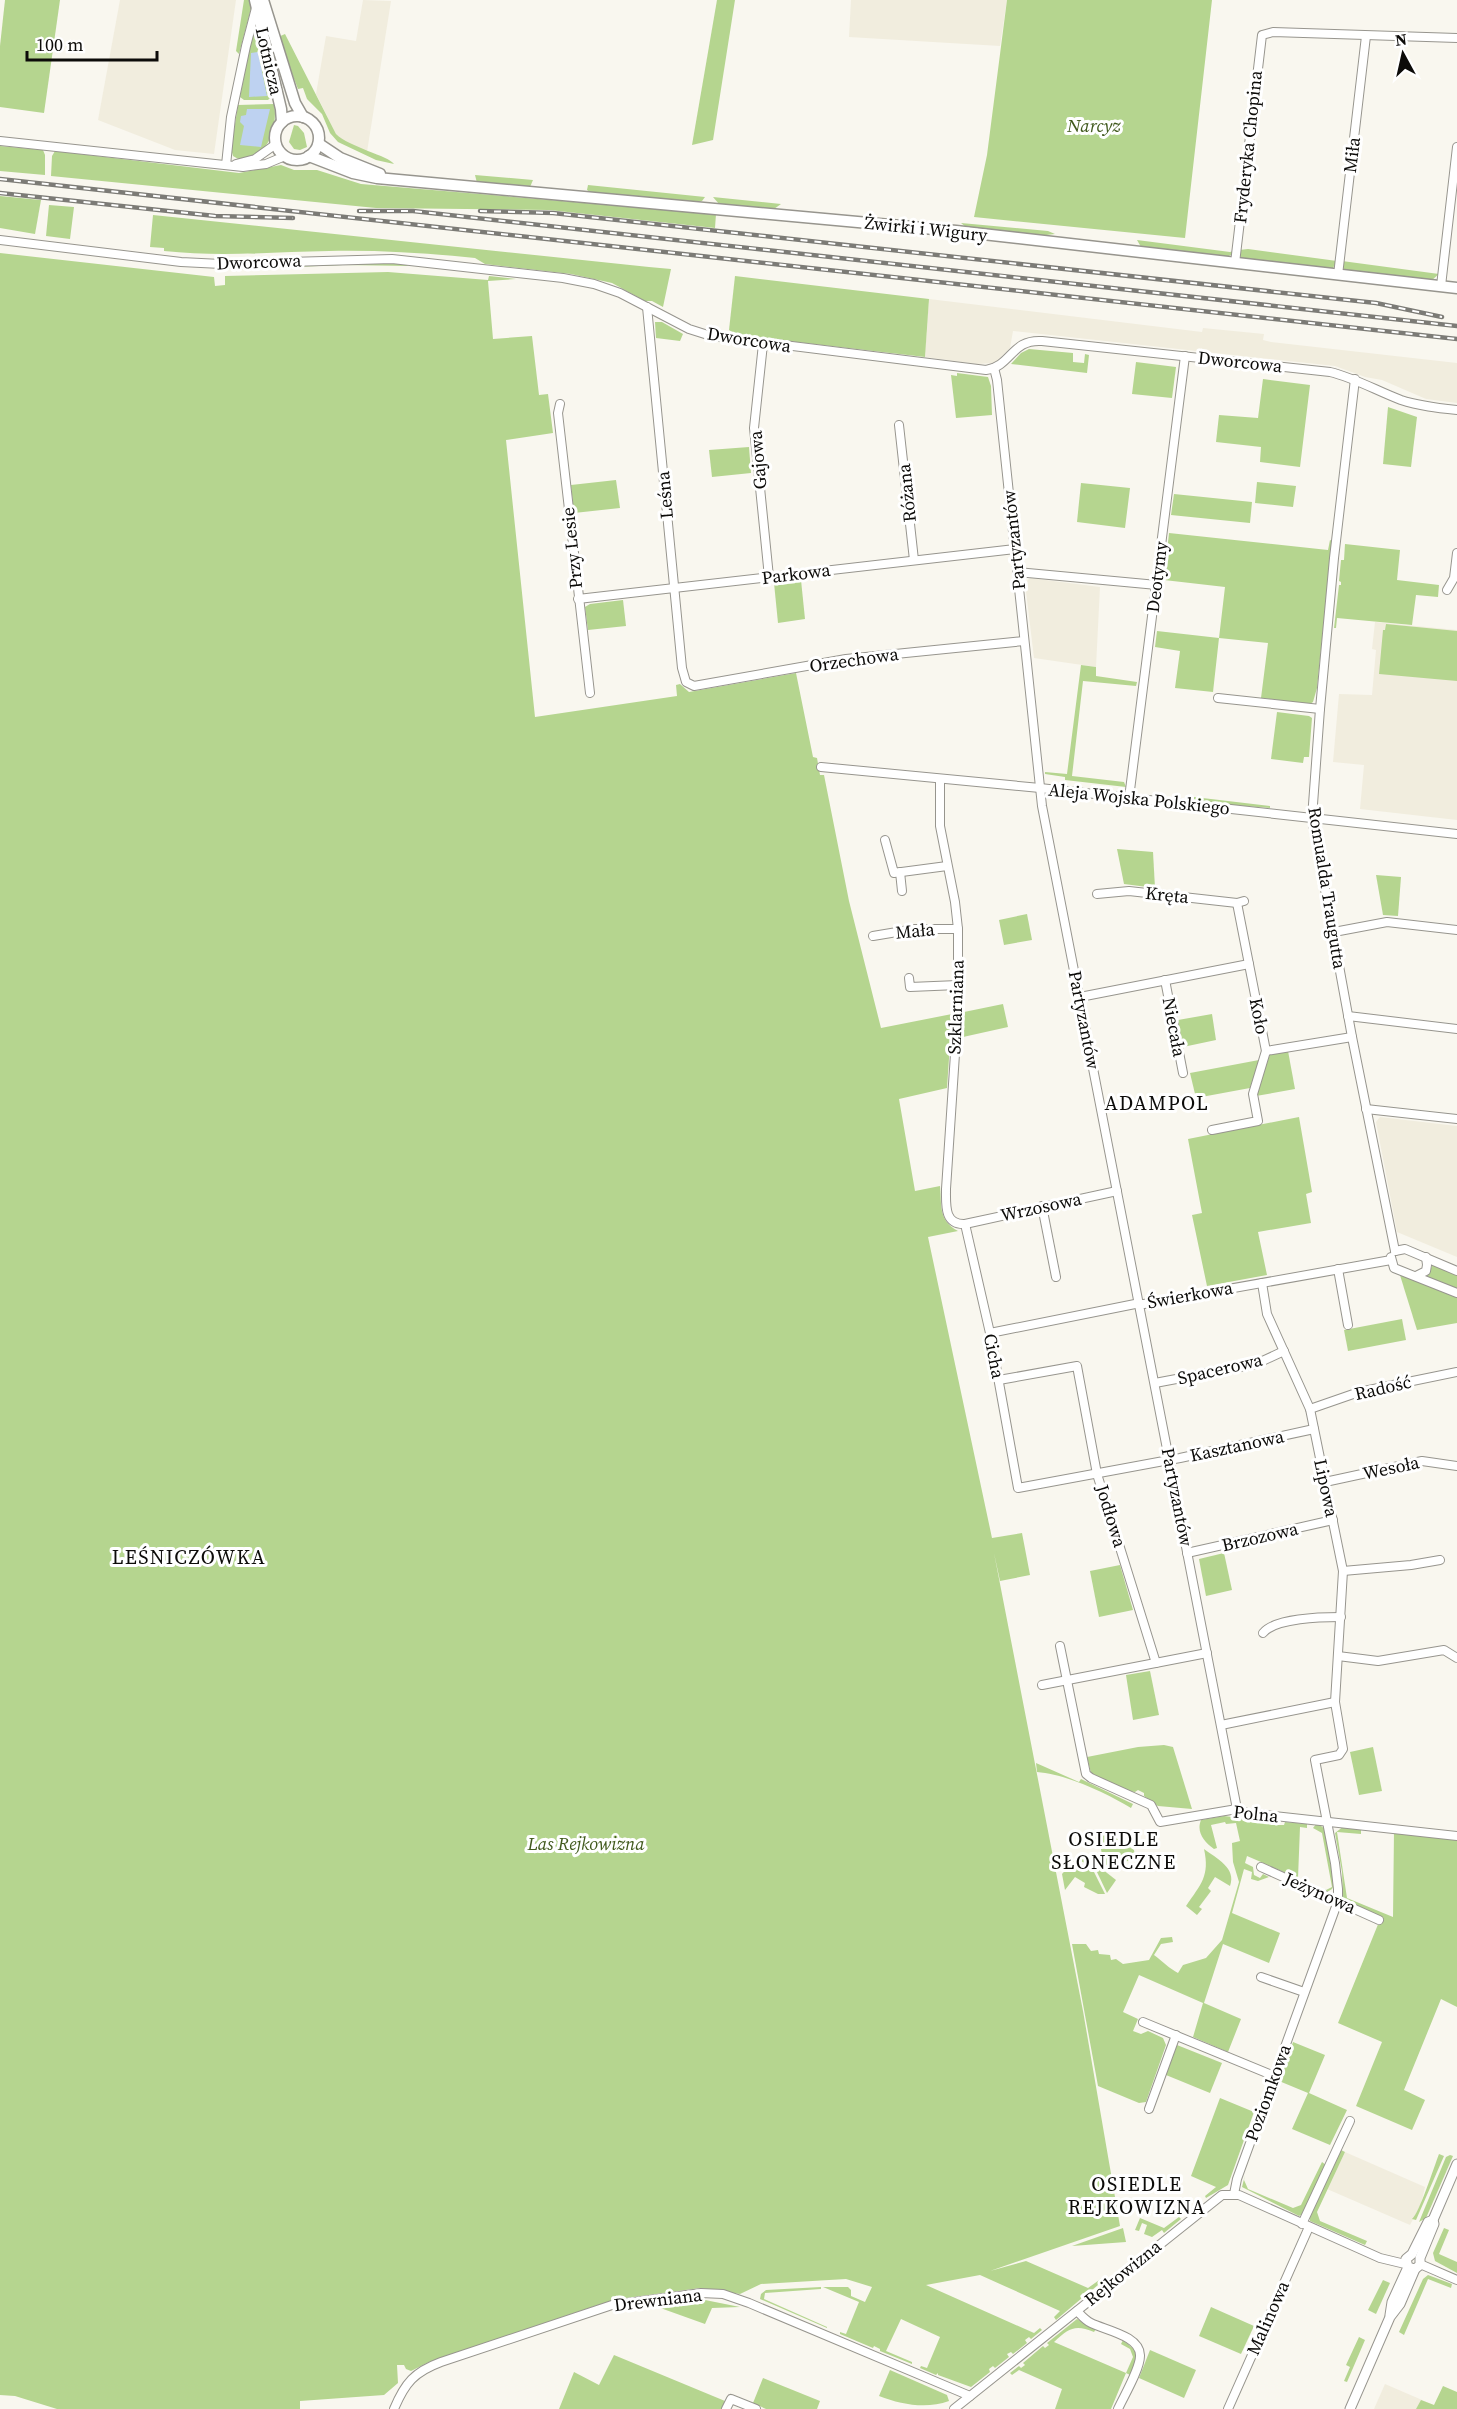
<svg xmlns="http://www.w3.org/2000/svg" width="1457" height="2409" viewBox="0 0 1457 2409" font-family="'Source Serif 4',serif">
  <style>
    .built { fill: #f1edde }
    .green { fill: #b5d58f }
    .water { fill: #bed2f1 }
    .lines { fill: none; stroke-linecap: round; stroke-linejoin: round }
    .minor-casing { stroke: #97958e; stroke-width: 10 }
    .tertiary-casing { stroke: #97958e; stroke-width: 11 }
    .secondary-casing { stroke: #97958e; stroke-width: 13 }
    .minor { stroke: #fff; stroke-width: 8 }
    .tertiary { stroke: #fff; stroke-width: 9 }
    .secondary { stroke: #fff; stroke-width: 10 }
    .rail-casing { stroke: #7c7b76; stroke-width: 4.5 }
    .rail { stroke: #fff; stroke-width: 2; stroke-dasharray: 7; stroke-linecap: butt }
    .labels { text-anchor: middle; stroke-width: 6; stroke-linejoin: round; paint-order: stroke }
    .street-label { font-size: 18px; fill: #0c0b09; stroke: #fff }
    .park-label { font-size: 18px; font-style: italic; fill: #40591c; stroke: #fff }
    .neighbourhood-label { font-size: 20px; letter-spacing: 1.5px; fill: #0c0b09; stroke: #fff }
  </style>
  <rect width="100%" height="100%" fill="#f9f7ef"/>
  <g class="built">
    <path d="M120 0H236L214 154 175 150 98 120Z"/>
    <path d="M363 0 391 1 367 152 340 139 336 134 316 94 326 36 356 41Z"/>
    <path d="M851 0H1007L1000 46 849 37Z"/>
    <path d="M929 299 1202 332 1203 328 1264 334 1263 340 1271 342 1457 363V403L1426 399 1382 380 1365 377 1335 366 1013 331 1010 348 995 363 976 364 925 357Z"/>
    <path d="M1030 578 1100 587 1096 667 1034 658 1025 583Z"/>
    <path d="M1375 622 1457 630V820L1360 809 1364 765 1333 762 1339 694 1372 695 1376 650 1372 649Z"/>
    <path d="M1380 1117 1457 1126V1257L1397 1232 1376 1122Z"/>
    <path d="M1345 2152 1425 2187 1421 2204 1410 2225 1327 2189Z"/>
    <path d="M1385 2384 1443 2409H1374Z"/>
  </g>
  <g class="green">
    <path d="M5 0H60L44 113 0 107V46Z"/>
    <path d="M244 0H252V5L239 54 236 51Z"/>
    <path d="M717 0H735L713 140 692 145Z"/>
    <path d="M1007 0H1212L1185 238 974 217 987 155Z"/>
    <path d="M255 22H257L272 96 268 100H244L240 97Z"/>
    <path d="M285 34 336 134C349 147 389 156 394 164L376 160 338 142 330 133 322 114 307 99 303 88 298 89 278 37Z"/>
    <path d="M274 104C277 117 273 141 262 150 256 156 248 158 240 160L233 156 231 149 238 105Z"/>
    <path d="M294 125 298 126 304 133 307 147 300 150 294 149 289 142Z"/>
    <path d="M0 146 43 150 45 155V175L0 171Z"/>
    <path d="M55 151 239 173 281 165 294 170H317L361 184 716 214 715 228 549 210 376 208 51 176 52 156Z"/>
    <path d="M475 175 533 180 530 187 477 183Z"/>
    <path d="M588 185 705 197 702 201 698 202 590 192 587 190Z"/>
    <path d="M0 196 41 200 35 234 0 228Z"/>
    <path d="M713 197 781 204 774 209 719 204Z"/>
    <path d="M49 205 74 207 70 239 46 236Z"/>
    <path d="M153 215 649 267 671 269 663 307 652 301H645L612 283 571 274 485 264 475 258C426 253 378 250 329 251 273 252 219 257 164 251V248L150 247Z"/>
    <path d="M961 223 1048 231 1055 234 1038 236 967 228Z"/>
    <path d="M1137 240 1230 252 1234 251 1231 255 1226 257 1141 247Z"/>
    <path d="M1248 249 1337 261 1333 268 1329 269 1243 259 1240 256 1239 250Z"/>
    <path d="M0 253 214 277 215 286 225 285V276L388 272 488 280 489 276 516 279 488 281 493 339 532 336 539 395 548 394 553 433 506 440 535 717 677 696 676 685 680 684 689 692 796 673 813 757 817 758 820 775H824L849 901 881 1028 952 1014 947 1088 899 1099 915 1191 940 1186C942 1206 938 1220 958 1231L928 1237 992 1538 1022 1533 1030 1575 1000 1581 994 1553 1083 2011 1120 2226 990 2271 1026 2261 1088 2288 1102 2278 1104 2280 1086 2295 1083 2293 1080 2296 1082 2298 1056 2320 1054 2317 1060 2311 980 2275 926 2285 1034 2333 1040 2328 1042 2330 1031 2339 1029 2337 1025 2340 1027 2343 1013 2354 1011 2352 1007 2354 1009 2357 995 2368 993 2366 989 2369 990 2372 971 2387 938 2375V2373L936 2375 920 2368 921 2366 927 2368 940 2337 901 2319 886 2351 912 2362V2364L880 2351V2349L874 2346 873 2348 840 2334V2332L846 2334 859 2302 823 2287H848L851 2290V2296L865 2302 872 2287 846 2279 761 2284 740 2294 700 2288 626 2298 595 2306 429 2362 411 2371 406 2369 404 2365H397L398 2383 384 2395 300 2401V2409H57L15 2396 0 2395Z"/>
    <path d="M1342 261 1439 274 1432 280 1347 271 1343 268Z"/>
    <path d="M343 263 404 264 409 266 343 265 227 270Z"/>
    <path d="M735 276 929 299 925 357 737 335 729 330Z"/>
    <path d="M655 322H662L683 334 680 341 656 338Z"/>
    <path d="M1029 349 1073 353V362L1084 363 1085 354 1089 355 1087 373 1011 364 1021 353Z"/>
    <path d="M1136 362 1176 367 1172 398 1132 394Z"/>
    <path d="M957 373 988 377 991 386 992 415 956 418 951 375 957 376Z"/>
    <path d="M1263 379 1310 385 1300 467 1260 462 1261 447 1216 442 1219 415 1258 418Z"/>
    <path d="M1388 407 1417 417 1411 467 1383 464Z"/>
    <path d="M749 447 751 473 712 477 709 450Z"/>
    <path d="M616 480 620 508 574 513 571 485Z"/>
    <path d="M1257 482 1296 486 1293 507 1255 503Z"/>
    <path d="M1081 483 1130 488 1125 528 1077 522Z"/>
    <path d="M1174 494 1252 502 1250 523 1171 515Z"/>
    <path d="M1169 533 1328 550 1330 540 1332 541 1317 688 1313 702 1310 704 1261 698 1268 643 1219 638 1213 692 1175 688 1180 651 1155 647 1157 631 1219 638 1225 587 1164 580Z"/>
    <path d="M1345 544 1400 550 1397 580 1439 585 1438 597 1416 595 1412 625 1337 618 1336 628H1334L1339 585H1341V582L1339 581 1341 560H1344Z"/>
    <path d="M801 580 805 619 778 623 774 583Z"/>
    <path d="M623 600 626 626 588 630 585 607 590 604Z"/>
    <path d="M1386 624 1457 631V681L1379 674 1383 630H1385Z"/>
    <path d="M1081 665 1096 667V676L1137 682 1136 686 1083 681 1072 776 1124 782 1126 787 1065 780V777L1045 774V772L1067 774Z"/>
    <path d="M1277 712 1309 716 1312 718 1309 757H1304L1303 763 1271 759Z"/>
    <path d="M1194 797 1270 806V808L1194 802Z"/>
    <path d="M1117 849 1153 852 1155 888 1124 884Z"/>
    <path d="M1376 875 1401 877 1398 916 1383 915Z"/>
    <path d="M1027 914 1032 940 1004 945 999 920Z"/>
    <path d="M1003 1004 1008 1027 963 1037 964 1012Z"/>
    <path d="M1212 1014 1216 1040 1183 1047 1178 1020Z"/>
    <path d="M1288 1051 1295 1089 1256 1096 1270 1054Z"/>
    <path d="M1259 1060 1250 1088 1196 1098 1190 1073Z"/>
    <path d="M1299 1117 1312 1192 1306 1194 1311 1223 1258 1232 1267 1275 1207 1286 1192 1215 1202 1213 1188 1139Z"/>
    <path d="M1433 1264 1457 1273V1291L1427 1277Z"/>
    <path d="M1399 1272 1457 1297V1323L1417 1330Z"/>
    <path d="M1402 1319 1406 1340 1348 1351 1344 1330Z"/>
    <path d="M1224 1553 1232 1590 1206 1596 1199 1559Z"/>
    <path d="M1120 1565 1133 1610 1099 1617 1090 1571Z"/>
    <path d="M1150 1671 1159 1715 1133 1720 1126 1675Z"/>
    <path d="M1164 1745 1173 1747 1192 1809 1158 1806 1144 1796V1793L1138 1790 1135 1792 1128 1791 1091 1773 1087 1757 1138 1747Z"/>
    <path d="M1373 1747 1382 1791 1359 1795 1350 1752Z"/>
    <path d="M1036 1763 1079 1782 1081 1779 1133 1804 1131 1808C1106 1793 1066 1774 1037 1772Z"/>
    <path d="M1224 1816 1241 1818 1243 1821 1255 1822 1256 1818 1278 1821V1825H1284L1285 1822 1307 1824V1828L1300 1827 1298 1878 1247 1856 1245 1863 1253 1867 1254 1875 1260 1878 1263 1874 1269 1877 1258 1881 1251 1879 1252 1872 1244 1869 1232 1913 1280 1933 1269 1963 1223 1944 1204 2003 1241 2019 1228 2052 1193 2037 1203 2003 1139 1975 1123 2012 1138 2019 1133 2031 1141 2034 1148 2031 1163 2038 1166 2045 1146 2102 1139 2103 1098 2086 1072 1944H1086L1091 1951 1098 1950 1099 1954 1110 1955 1111 1960 1116 1959 1123 1964 1149 1960 1161 1938 1172 1937 1173 1942 1161 1944 1154 1955C1162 1961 1170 1969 1178 1973L1183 1965 1206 1958 1222 1940 1239 1882 1233 1862 1232 1843 1240 1841 1236 1823 1226 1824 1225 1822 1211 1825 1217 1848 1214 1849C1204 1842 1196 1832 1201 1820Z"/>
    <path d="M1317 1823 1325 1829 1334 1885 1332 1889 1327 1892 1320 1890 1322 1888 1326 1890 1332 1887 1322 1833 1313 1828Z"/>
    <path d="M1344 1826 1361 1828V1834L1337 1832 1347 1898 1393 1917 1394 1831 1457 1838V2007L1441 1999 1404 2090 1425 2100 1412 2130 1356 2106 1382 2042 1338 2023 1381 1917 1343 1899 1342 1872 1335 1833Z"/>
    <path d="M1102 1829 1134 1850 1135 1856 1131 1857 1128 1861 1094 1867 1076 1859 1102 1855 1100 1843 1088 1836 1090 1833Z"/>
    <path d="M1204 1849C1216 1858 1237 1868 1230 1886L1215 1877 1208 1888 1211 1891 1199 1907 1202 1909 1197 1915 1186 1906C1201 1884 1210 1876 1204 1849Z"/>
    <path d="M1074 1861 1093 1870 1105 1894H1098L1084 1887 1085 1883 1075 1877 1065 1890 1062 1874Z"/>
    <path d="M1102 1869 1116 1880 1107 1893 1096 1870Z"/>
    <path d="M1293 2042 1325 2055 1309 2093 1347 2110 1330 2145 1292 2129 1308 2093 1279 2081Z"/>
    <path d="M1177 2045 1222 2063 1210 2093 1166 2075Z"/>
    <path d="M1220 2098 1254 2112 1228 2185 1206 2198 1205 2196 1216 2187 1191 2176Z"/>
    <path d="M1341 2150 1345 2152 1317 2212 1320 2221 1367 2241 1365 2245 1310 2221V2217Z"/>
    <path d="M1439 2154 1444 2156 1416 2220 1412 2219C1419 2214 1434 2167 1439 2154Z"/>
    <path d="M1450 2155 1453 2156 1426 2218 1419 2222 1446 2157Z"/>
    <path d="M1322 2162 1326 2165 1303 2214 1299 2216 1242 2187 1245 2175 1244 2180 1248 2189 1293 2208 1301 2205Z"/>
    <path d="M1179 2217 1181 2219 1164 2233 1162 2230 1152 2237 1144 2234 1147 2225 1142 2223 1139 2231 1135 2230 1140 2218 1164 2228Z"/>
    <path d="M1123 2228 1126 2242 1072 2246Z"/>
    <path d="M1444 2228 1449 2230 1439 2254 1457 2262V2273L1435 2261 1433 2253Z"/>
    <path d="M1428 2275 1452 2284 1451 2288 1428 2279 1404 2335 1399 2332 1423 2279Z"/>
    <path d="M1383 2280 1390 2283 1376 2314 1368 2310Z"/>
    <path d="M821 2287V2289L765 2293 764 2299 827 2327V2328L760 2299 761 2294 766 2290Z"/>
    <path d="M705 2300 740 2307 712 2308 705 2324 652 2305Z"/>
    <path d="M1211 2307 1254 2326 1241 2354 1199 2336Z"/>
    <path d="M1077 2319 1096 2329 1094 2332C1075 2324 1069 2328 1054 2342L1126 2373 1133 2357 1130 2349 1121 2344 1123 2340 1136 2351V2360L1130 2375 1126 2373 1111 2409H1055L1062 2389 1019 2370 1012 2375 1010 2373 1019 2366 1021 2368 1025 2365 1023 2363 1043 2346 1045 2348 1049 2345 1047 2343Z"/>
    <path d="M1359 2337 1365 2340 1347 2382 1344 2381 1350 2367 1346 2365Z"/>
    <path d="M1150 2350 1196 2370 1184 2398 1139 2378Z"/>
    <path d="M614 2355 725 2401 722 2409H559L574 2372 599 2385Z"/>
    <path d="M890 2370 947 2395 949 2401C927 2409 902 2405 879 2396Z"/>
    <path d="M763 2378 820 2401 817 2409H766L753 2403Z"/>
    <path d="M1443 2386 1457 2392V2409H1416L1421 2400 1434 2405Z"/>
  </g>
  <g class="water">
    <path d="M258 52 267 96 249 97 251 53Z"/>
    <path d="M247 109H270L261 147 240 145 244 126 240 122 241 116 246 115Z"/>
  </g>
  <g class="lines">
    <g class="minor-casing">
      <g id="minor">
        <path d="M0 141 243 167 266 164 285 156"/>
        <path d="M236 164 255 159 276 144"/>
        <path d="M226 165 231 117 246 46 256 8"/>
        <path d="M0 240 181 262 221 264 392 259 563 278 594 284 620 293 689 329 711 336 986 370C1012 366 1011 339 1042 341L1330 372C1355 378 1377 391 1401 400 1419 406 1438 408 1457 410"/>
        <path d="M1235 263 1262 35 1273 32 1457 38"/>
        <path d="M1338 275 1366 36"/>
        <path d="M1441 286 1457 147"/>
        <path d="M647 307 682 668 686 682 694 686 846 659 1024 641"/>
        <path d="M763 344 754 428 769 577"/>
        <path d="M994 368 997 380 1042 806 1237 1809"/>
        <path d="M1355 379 1334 558 1320 709 1312 818 1352 1037 1395 1251"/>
        <path d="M560 404 558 413 590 693"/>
        <path d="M899 425 914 560"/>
        <path d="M1017 572 1157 585"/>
        <path d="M1447 590 1454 578 1457 553"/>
        <path d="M578 599 1015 549"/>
        <path d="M1218 698 1320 709"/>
        <path d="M821 767 1040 788 1457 834"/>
        <path d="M940 779V826L955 902 958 929V1009L946 1189C946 1205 944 1225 965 1224L1117 1191"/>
        <path d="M1129 798 1185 356"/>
        <path d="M885 840 894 873 947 866"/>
        <path d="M900 872 902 891"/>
        <path d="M1097 894 1129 891 1237 903"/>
        <path d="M1244 901 1237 903 1266 1051 1352 1037"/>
        <path d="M1334 932 1387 922 1457 930"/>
        <path d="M873 936 915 929H958"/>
        <path d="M909 978 910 987 958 985"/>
        <path d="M1165 980 1183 1073"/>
        <path d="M1080 997 1249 964"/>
        <path d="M1348 1016 1457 1029"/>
        <path d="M1366 1109 1457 1119"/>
        <path d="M1212 1130 1258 1121 1253 1094 1266 1051"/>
        <path d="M1042 1206 1056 1277"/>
        <path d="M965 1224 990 1333 1018 1488 1180 1458 1314 1429"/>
        <path d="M1395 1251 1405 1249 1457 1271"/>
        <path d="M1391 1257 1394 1268 1457 1293"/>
        <path d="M1338 1269 1348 1325"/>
        <path d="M1416 1276 1426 1271 1427 1265 1426 1257"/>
        <path d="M990 1333 1135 1304H1144L1391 1260"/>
        <path d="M999 1380 1077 1366 1097 1474 1156 1663"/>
        <path d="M1155 1383 1256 1364 1284 1351"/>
        <path d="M1310 1409 1359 1392 1457 1372"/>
        <path d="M1325 1482 1422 1461 1457 1466"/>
        <path d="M1187 1553 1333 1520"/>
        <path d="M1343 1571 1411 1565 1440 1560"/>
        <path d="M1263 1633C1275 1618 1323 1617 1341 1617"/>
        <path d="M1060 1646 1086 1774 1091 1778 1151 1805 1160 1822 1237 1809 1247 1813 1457 1836"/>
        <path d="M1338 1656 1378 1661 1444 1650 1457 1658"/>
        <path d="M1042 1685 1207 1653"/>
        <path d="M1221 1725 1335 1702"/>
        <path d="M1261 1867 1379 1920"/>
        <path d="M1261 1977 1304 1992"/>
        <path d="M1143 2022 1274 2076"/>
        <path d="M1149 2109 1176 2035"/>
        <path d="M1234 2194 1237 2179 1338 1901V1889L1335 1863 1315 1760 1339 1755 1343 1749 1335 1702 1343 1571 1310 1409 1267 1314 1262 1283"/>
        <path d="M1302 2224 1350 2121"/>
        <path d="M1420 2264 1457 2280"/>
        <path d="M1077 2311C1081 2315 1085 2320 1091 2323 1105 2330 1141 2336 1140 2356 1140 2369 1124 2396 1118 2409"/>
        <path d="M394 2409C405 2383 414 2372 441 2362L612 2305 701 2293 723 2294 749 2303 970 2396"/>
        <path d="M726 2409 731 2399 756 2409"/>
        <path d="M954 2409 1222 2195H1239L1380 2258 1405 2264"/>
        <path d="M1228 2409 1309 2227"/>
      </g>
    </g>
    <g class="tertiary-casing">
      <g id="tertiary">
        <path d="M1415 2269 1408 2267 1406 2259 1412 2254 1428 2222 1433 2220"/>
        <path d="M1390 2315 1392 2302 1408 2267"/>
        <path d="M1350 2409 1390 2317 1400 2304 1415 2269 1420 2265V2258L1434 2224 1433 2220 1457 2164"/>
      </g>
    </g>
    <g class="secondary-casing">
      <g id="secondary">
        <path d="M255 0 281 109 282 122"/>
        <path d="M263 0 295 103 303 117"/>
        <circle cx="297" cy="138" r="22"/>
        <path d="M319 144 340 158 380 174"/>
        <path d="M309 156 353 173 377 178 956 231 1457 288"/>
      </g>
    </g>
    <use href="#minor" class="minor"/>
    <use href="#tertiary" class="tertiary"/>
    <use href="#secondary" class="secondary"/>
    <g class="rail-casing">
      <g id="rail">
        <path d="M0 179 1457 339"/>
        <path d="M0 193 215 216 293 218"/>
        <path d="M359 211H413L1457 326"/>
        <path d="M480 211 553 213 1376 303 1442 317"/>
      </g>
    </g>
    <use href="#rail" class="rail"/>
  </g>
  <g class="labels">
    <g class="street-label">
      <text transform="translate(269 61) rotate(77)" y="6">Lotnicza</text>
      <text transform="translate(1248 147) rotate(-84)" y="6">Fryderyka Chopina</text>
      <text transform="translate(1352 155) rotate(-83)" y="6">Miła</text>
      <text transform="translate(926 229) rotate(6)" y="6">Żwirki i Wigury</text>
      <text transform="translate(259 262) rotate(-2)" y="6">Dworcowa</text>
      <text transform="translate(749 340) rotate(9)" y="6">Dworcowa</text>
      <text transform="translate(1240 362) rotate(6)" y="6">Dworcowa</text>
      <text transform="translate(758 460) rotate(-95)" y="6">Gajowa</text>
      <text transform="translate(907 493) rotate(-96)" y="6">Różana</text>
      <text transform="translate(665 495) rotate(-95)" y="6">Leśna</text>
      <text transform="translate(1014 540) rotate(-96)" y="6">Partyzantów</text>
      <text transform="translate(572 548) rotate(-96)" y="6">Przy Lesie</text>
      <text transform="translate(796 574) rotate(-7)" y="6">Parkowa</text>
      <text transform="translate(1157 577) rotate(-83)" y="6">Deotymy</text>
      <text transform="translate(854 660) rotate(-8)" y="6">Orzechowa</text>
      <text transform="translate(1139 799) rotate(6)" y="6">Aleja Wojska Polskiego</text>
      <text transform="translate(1327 888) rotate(81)" y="6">Romualda Traugutta</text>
      <text transform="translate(1167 895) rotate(6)" y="6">Kręta</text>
      <text transform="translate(915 931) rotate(-5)" y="6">Mała</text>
      <text transform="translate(956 1007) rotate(-88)" y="6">Szklarniana</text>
      <text transform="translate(1259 1016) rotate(79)" y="6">Koło</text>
      <text transform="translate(1084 1020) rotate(79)" y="6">Partyzantów</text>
      <text transform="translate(1174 1027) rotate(79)" y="6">Niecała</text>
      <text transform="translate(1041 1207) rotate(-12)" y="6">Wrzosowa</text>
      <text transform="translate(1190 1295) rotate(-10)" y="6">Świerkowa</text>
      <text transform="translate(994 1356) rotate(79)" y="6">Cicha</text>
      <text transform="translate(1220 1369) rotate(-13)" y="6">Spacerowa</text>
      <text transform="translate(1383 1388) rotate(-13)" y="6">Radość</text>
      <text transform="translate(1237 1446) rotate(-12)" y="6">Kasztanowa</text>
      <text transform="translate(1391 1468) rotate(-12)" y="6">Wesoła</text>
      <text transform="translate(1326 1488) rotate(78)" y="6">Lipowa</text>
      <text transform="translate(1177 1497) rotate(79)" y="6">Partyzantów</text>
      <text transform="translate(1111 1516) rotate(73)" y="6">Jodłowa</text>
      <text transform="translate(1260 1537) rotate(-13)" y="6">Brzozowa</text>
      <text transform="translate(1256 1814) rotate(6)" y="6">Polna</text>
      <text transform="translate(1320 1893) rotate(24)" y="6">Jeżynowa</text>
      <text transform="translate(1268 2093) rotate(-70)" y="6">Poziomkowa</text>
      <text transform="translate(1123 2273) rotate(-39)" y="6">Rejkowizna</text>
      <text transform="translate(658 2300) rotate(-7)" y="6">Drewniana</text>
      <text transform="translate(1268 2318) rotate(-66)" y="6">Malinowa</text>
    </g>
    <g class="park-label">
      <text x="1094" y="132">Narcyz</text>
      <text x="586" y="1850">Las Rejkowizna</text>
    </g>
    <g class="neighbourhood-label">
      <text x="1157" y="1110">ADAMPOL</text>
      <text x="189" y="1564">LEŚNICZÓWKA</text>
      <text x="1114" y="1846">OSIEDLE<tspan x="1114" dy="23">SŁONECZNE</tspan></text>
      <text x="1137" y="2191">OSIEDLE<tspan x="1137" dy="23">REJKOWIZNA</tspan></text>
    </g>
  </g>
  <g transform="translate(1403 54) rotate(352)" stroke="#ffffff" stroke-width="4.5" paint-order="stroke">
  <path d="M0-4.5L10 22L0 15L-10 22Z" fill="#0c0b09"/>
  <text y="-9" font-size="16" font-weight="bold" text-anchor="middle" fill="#0c0b09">N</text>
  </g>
  <path d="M27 51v9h130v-9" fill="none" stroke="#0c0b09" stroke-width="3"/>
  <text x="36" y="51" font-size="18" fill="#0c0b09" stroke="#ffffff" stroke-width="4.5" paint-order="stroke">100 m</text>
</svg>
